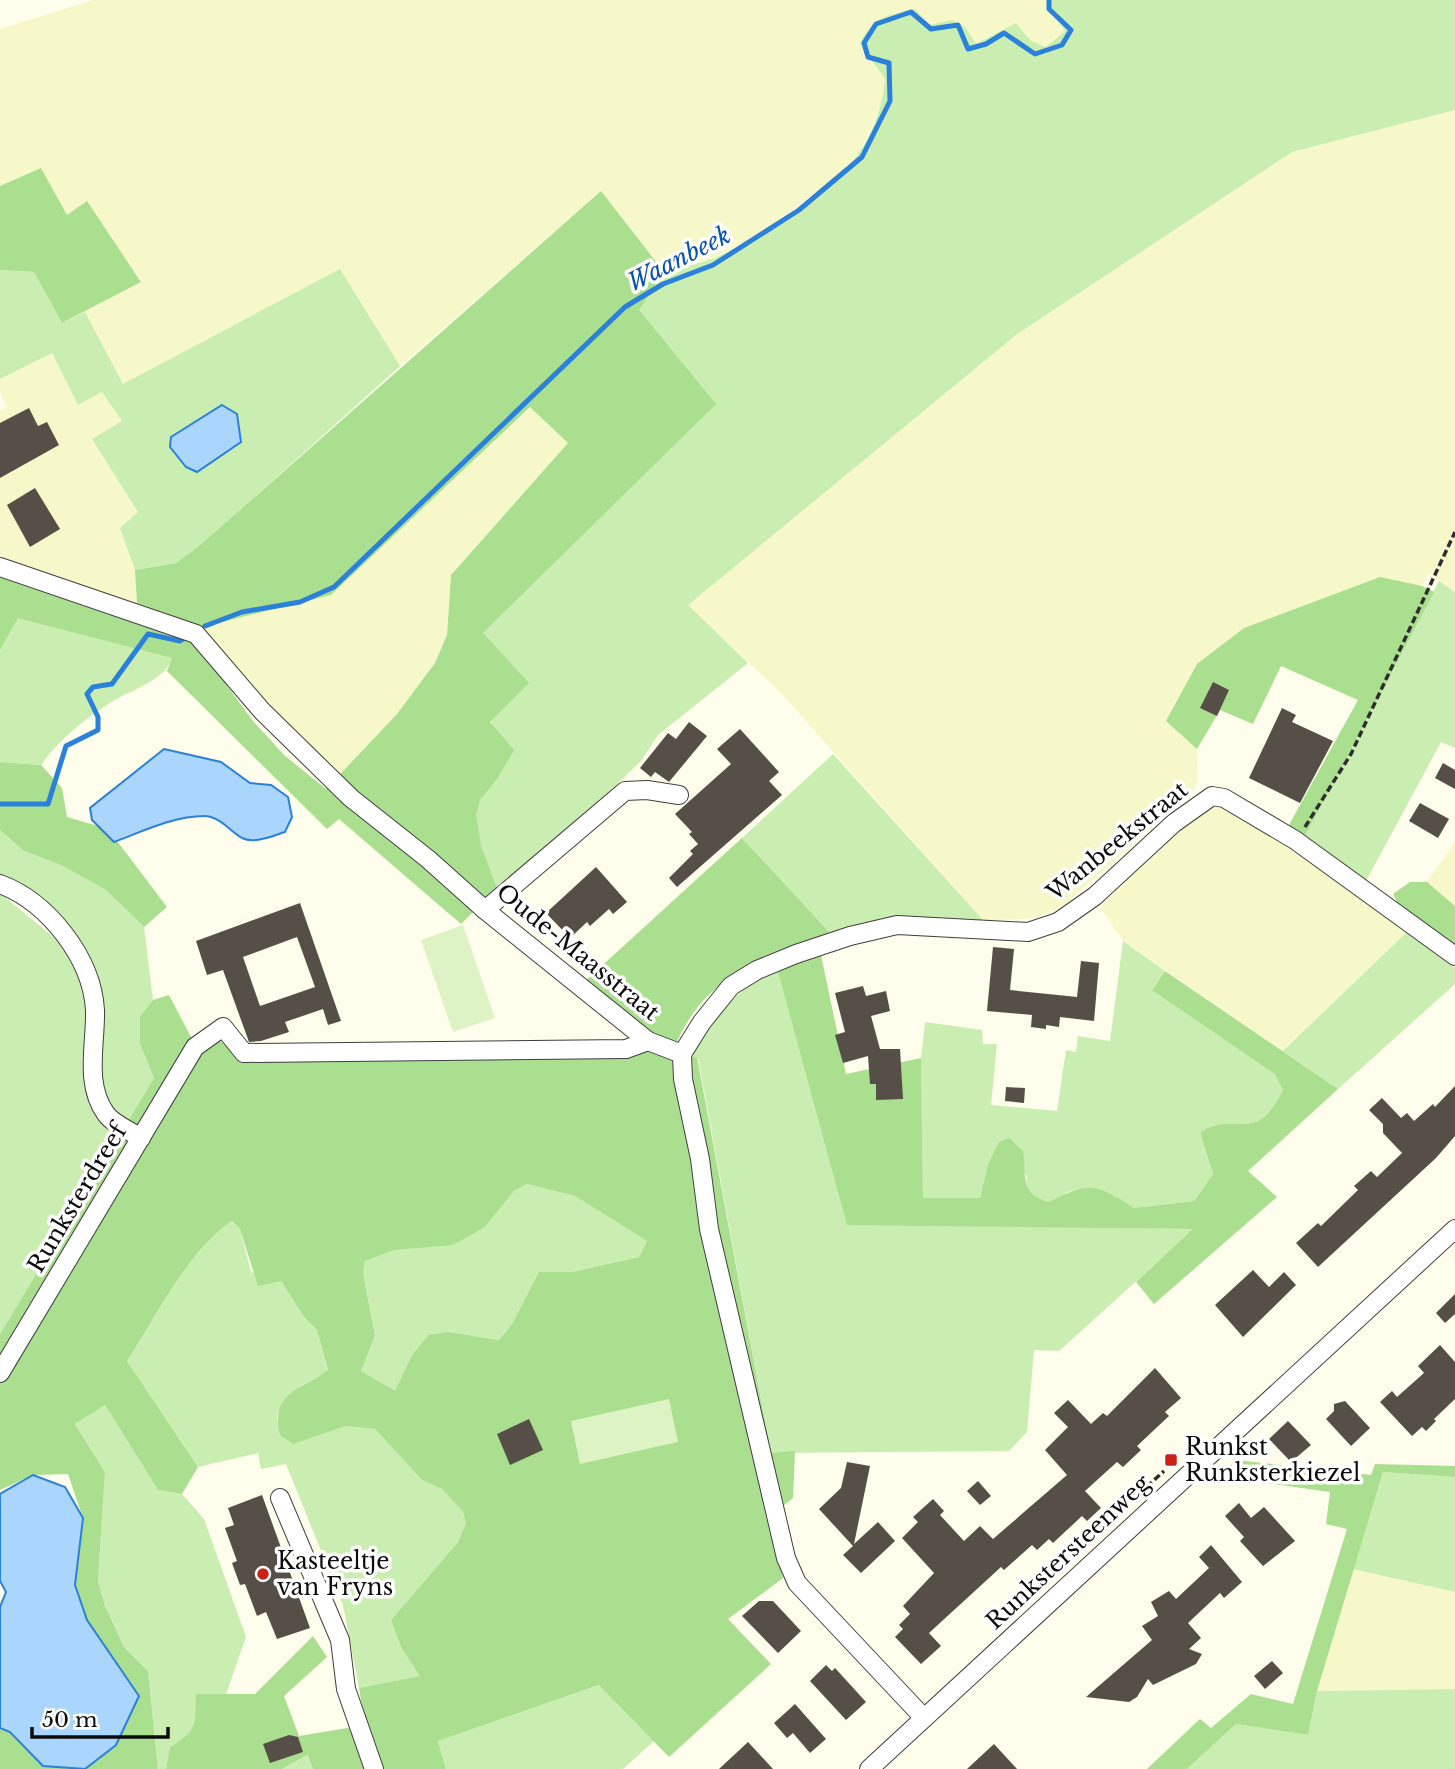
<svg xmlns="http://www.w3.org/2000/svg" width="1455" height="1769" viewBox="0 0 1455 1769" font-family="'Libre Baskerville',serif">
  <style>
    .farmland { fill: #f7f8c9 }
    .green { fill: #caedb1 }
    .forest { fill: #aadf8f; fill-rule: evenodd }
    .pitch { fill: #def3c4 }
    .water { fill: #aad5fc; stroke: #2b81da; stroke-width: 2 }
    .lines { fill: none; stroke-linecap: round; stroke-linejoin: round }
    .stream { stroke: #2b81da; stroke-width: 5 }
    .building { fill: #564f47; fill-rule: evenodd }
    .minor-casing { stroke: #3f3f3f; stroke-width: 20 }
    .path { stroke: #2e2e2e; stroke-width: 3.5; stroke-dasharray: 7 3.5; stroke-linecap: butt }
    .minor { stroke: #fff; stroke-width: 18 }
    .poi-dot { fill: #c92318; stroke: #fff; stroke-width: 2.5 }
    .labels { text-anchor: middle; stroke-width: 7; stroke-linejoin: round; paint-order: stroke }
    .street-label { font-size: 23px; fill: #0c0c0c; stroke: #fff }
    .poi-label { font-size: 23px; fill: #0c0c0c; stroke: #fff; text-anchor: start }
    .water-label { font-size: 24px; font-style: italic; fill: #0a52a9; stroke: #fff }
  </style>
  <rect width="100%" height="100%" fill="#fffdeb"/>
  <g class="farmland">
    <path d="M93 0H1050L1047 6 1065 31 1046 47 1031 41 1016 24 976 44 966 28 860 44 885 79 883 101 859 154 836 177 765 230 715 258 664 272 601 191 400 366 340 270 123 385 85 312 141 281 87 202 67 215 41 168 0 186V29Z"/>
    <path d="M1455 110V592L1429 573 1422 586 1380 577 1244 628 1166 721 1197 749 1198 778 1195 789 1063 906 1036 918 984 921 780 692 687 605 1016 335 1292 152Z"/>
    <path d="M52 353 78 405 102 392 122 421 92 439 138 512 120 528 135 570 137 603 0 558V410L7 408 0 392V379Z"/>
    <path d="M531 407 568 443 451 575 447 635 435 663 397 714 339 775 283 720 202 627 331 595Z"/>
    <path d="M1213 803 1232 810 1269 834 1407 932 1283 1051 1123 941 1100 907 1194 817Z"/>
    <path d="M1455 842V906L1427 882Z"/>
    <path d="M1353 1569 1455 1592V1689L1317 1691Z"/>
  </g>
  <g class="green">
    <path d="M1050 0H1455V110L1292 152 1016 335 688 605 748 663 658 735 641 761 612 789 497 888C488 863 468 828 479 801 483 793 492 786 497 779L483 633 715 404 638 310 664 272C680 267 699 264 715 258 753 241 835 188 858 154 873 134 883 104 885 79L860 44C872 17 888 15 915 9L930 25 952 20 966 28 976 44 1016 23 1031 41 1046 47 1065 31 1047 6Z"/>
    <path d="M340 269 400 366 197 549 176 563 135 570 120 528 138 512 92 439 122 421 102 392 78 405 52 353 0 379V270L34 272 62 323 85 312 123 384Z"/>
    <path d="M1439 581 1455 592V748L1441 742 1366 881 1305 836Z"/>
    <path d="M18 617 173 658C162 683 128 690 107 705 82 721 58 741 41 765L0 762V650Z"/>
    <path d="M833 754 984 921 832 935 742 838Z"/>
    <path d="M0 830 24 851 61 865 106 890 144 927 153 1000 140 1016V1044L154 1078 124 1128 99 1089V1048L70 932 0 883Z"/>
    <path d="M0 893 57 940 73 963 85 997V1072L93 1109 117 1139 0 1334Z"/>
    <path d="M1407 932 1455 968V984L1338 1089 1283 1051Z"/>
    <path d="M1123 941 1165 971 1152 989 1276 1074 1283 1090C1254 1147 1240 1109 1200 1132L1213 1174 1194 1201 1134 1208 1070 1191 1049 1203 1033 1198 1026 1189 1027 1176 999 1143 988 1164 980 1198H923L921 1058 925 1022 982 1030 983 1044H997L991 1105 1057 1111 1066 1050 1076 1052 1078 1036 1110 1041Z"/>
    <path d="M777 968 848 1224 1194 1229 1059 1351 1034 1350 1027 1432 1009 1451 771 1453 698 1058 683 1059C713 1019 732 992 777 968Z"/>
    <path d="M527 1184 575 1196 647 1241 639 1257 572 1272H539L512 1324 499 1340 449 1332 412 1355 395 1392 361 1371 375 1336 363 1273 365 1261 395 1250 453 1244 485 1227 514 1191Z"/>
    <path d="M232 1221 240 1229 251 1272 281 1281 304 1317 317 1330 328 1371C306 1384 279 1392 277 1420L324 1432 345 1426 375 1429 422 1480 442 1489 463 1512 466 1523 458 1542 391 1620 401 1647 421 1676 359 1688 343 1605 286 1464 261 1469 258 1453 198 1467 127 1361C156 1317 188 1250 232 1221Z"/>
    <path d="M105 1405 158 1490 182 1494 204 1519 246 1637 226 1694H196C196 1726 198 1730 170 1747L166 1769H158L148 1671 124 1647 105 1606 98 1581 105 1472 75 1424Z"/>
    <path d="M1383 1472 1455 1477V1592L1353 1569Z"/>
    <path d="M600 1685 654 1741 623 1769H446L438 1741Z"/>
    <path d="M1455 1689V1769H1187L1236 1724 1308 1735 1317 1691Z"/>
    <path d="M309 1755 313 1769H282Z"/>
  </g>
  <g class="forest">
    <path d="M41 168 67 215 87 201 141 282 62 323 34 272 0 270V186Z"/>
    <path d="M601 191 664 272 639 310 716 404 483 633 529 683 490 722 514 750 497 779 480 800 476 815 481 846 497 888 461 924 339 819 327 829 167 671 172 658 18 618 0 650V574L195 642 253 721 284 755 326 789 397 714 435 663 447 635 451 575 568 443 530 407 331 595 202 627 137 603 135 570 176 563 197 548Z"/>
    <path d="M1380 577 1422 586 1434 592 1305 836 1289 825 1358 700 1281 666 1253 724 1220 710 1197 749 1166 721 1197 664 1244 628Z"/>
    <path d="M0 762 41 765 62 788 67 817 108 829 167 907 144 927 106 890 61 865 24 851 0 830Z"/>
    <path d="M742 838 832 935C757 961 698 976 670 1060L697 1057 771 1453 795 1451 793 1498 769 1517 783 1578 728 1619 771 1664 669 1757 599 1685 438 1741 446 1769H313L308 1755 282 1769H166L170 1747C198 1730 195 1725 196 1694H255L313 1636 327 1657 284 1696 299 1736 365 1725 359 1688 420 1676 401 1647 391 1620 458 1542 466 1523 463 1512 442 1489 422 1480 375 1429 345 1426 293 1444 280 1435C270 1392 299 1391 328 1370L317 1330 304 1317 281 1281 258 1286 240 1229 232 1221C188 1250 156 1317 127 1361L198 1467 182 1494 158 1490 105 1405 75 1424 105 1472 98 1581 105 1606 124 1647 148 1671 158 1769H85L116 1745 139 1696 87 1620 75 1585 83 1518 68 1474 33 1475 0 1490V1334L154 1078 140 1044V1016L153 1000 169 995 192 1039 223 1042 237 1057 635 1040 584 982ZM527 1184 575 1196 647 1241 639 1257 572 1272H539L512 1324 499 1340 449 1332 429 1335 412 1355 395 1391 361 1371 375 1336 363 1273 365 1261 395 1250 453 1245 485 1227 514 1191Z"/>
    <path d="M1410 882H1427L1455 906V947L1399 906 1393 894Z"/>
    <path d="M821 955 846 1074 921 1058 923 1198H980L988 1164 999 1142 1009 1138 1023 1151C1027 1178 1019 1194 1049 1202 1089 1181 1097 1184 1134 1208L1194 1201 1213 1174 1200 1132C1240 1109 1254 1147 1283 1090L1275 1074 1152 990 1165 971 1338 1089 1248 1171 1277 1197 1154 1304 1136 1282 1193 1229 847 1225 777 968Z"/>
    <path d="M1237 1460 1371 1475 1375 1464 1455 1466V1477L1383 1472 1317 1691 1308 1735 1236 1724 1187 1769H1147L1200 1719 1211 1728 1251 1694 1293 1704 1347 1529 1326 1524 1330 1492 1216 1476Z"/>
    <path d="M0 1728 10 1732 43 1766 83 1769H0Z"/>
  </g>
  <g class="pitch">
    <path d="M463 925 495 1018 453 1032 421 940Z"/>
    <path d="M669 1399 678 1442 580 1464 571 1421Z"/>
  </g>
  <g class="water">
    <path d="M222 405 237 414 241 442 197 472 186 467 170 447 171 437Z"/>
    <path d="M164 749 221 762 250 783 271 785 288 797 292 817 285 832C272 836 254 844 242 838 230 831 219 816 204 816 174 816 141 832 114 842L92 820 90 808Z"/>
    <path d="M33 1475 65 1487 83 1518 75 1585 87 1620 139 1696 116 1745 85 1769 43 1766 10 1732 0 1728V1607L6 1592 0 1581V1494Z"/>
  </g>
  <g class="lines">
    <g class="stream">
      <path d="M205 626 242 612 300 602 334 587 625 307 663 284 713 265 799 210 862 157 890 101 889 63 868 57 864 43 876 24 911 12 931 29 958 25 968 49 986 44 1004 33 1035 54 1062 45 1071 30 1049 9V0"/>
      <path d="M0 804H48L66 746 98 730V717L87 694 93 687 112 684 148 634 180 641 188 636"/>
    </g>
  </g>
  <g class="building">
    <path d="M29 408 38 426 47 422 59 445 0 478V423Z"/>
    <path d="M35 488 60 529 30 547 7 505Z"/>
    <path d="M1213 682 1229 690 1217 716 1200 708Z"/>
    <path d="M1282 708 1296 715 1292 722 1333 741 1300 803 1249 778Z"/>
    <path d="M689 722 707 736 669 782 655 772 651 777 640 768 668 733 676 739Z"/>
    <path d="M740 729 779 772 769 781 782 795 677 887 669 878 693 854 690 851 698 844 689 834 692 832 675 814 731 764 717 749Z"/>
    <path d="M1443 763 1455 770V789L1435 778Z"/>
    <path d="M1420 803 1449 819 1438 838 1409 821Z"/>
    <path d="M596 867 627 902 613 914 609 909 590 926 587 922 570 938 546 913Z"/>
    <path d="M300 903 341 1021 328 1025 323 1009 285 1022 289 1032 261 1041 249 1042 223 970 207 975 196 941ZM297 937 315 987 260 1006 243 957Z"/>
    <path d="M993 947 1014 949 1010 990 1077 997 1081 961 1099 963 1094 1021 1060 1017 1059 1027 1046 1025V1029L1031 1027 1032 1015 987 1011Z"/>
    <path d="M863 986 866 996 886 991 890 1011 871 1016 880 1049H900L903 1099 876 1100V1084H870L868 1056 843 1063 835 1035 845 1032 835 993Z"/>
    <path d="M1455 1086V1136L1436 1158 1318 1267 1296 1243 1318 1223 1321 1226 1358 1190 1354 1186 1371 1171 1377 1177 1402 1153 1383 1133V1124L1369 1110 1382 1098 1401 1118 1407 1113 1414 1121 1433 1104 1435 1107Z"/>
    <path d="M1006 1087 1025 1088 1024 1103 1005 1101Z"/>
    <path d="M1253 1270 1269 1287 1284 1272 1296 1285 1243 1337 1215 1305Z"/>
    <path d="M1455 1294V1314L1445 1323 1436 1313Z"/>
    <path d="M1440 1345 1455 1362V1399L1434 1419 1436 1421 1426 1431 1422 1427 1412 1436 1380 1402 1392 1391 1397 1397 1424 1373 1418 1366Z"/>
    <path d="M1155 1368 1181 1398 1165 1412 1169 1416 1137 1446 1141 1450 1123 1467 1117 1462 1085 1491 1101 1508 1087 1521 1082 1516 1053 1543 1049 1539 1037 1550 1032 1545 1004 1570 1001 1567 929 1633 941 1646 921 1664 895 1637 903 1629 899 1625 910 1614 903 1606 934 1573 902 1538 918 1522 913 1517 933 1499 944 1511 940 1515 964 1541 980 1526 993 1539 1067 1475 1045 1450 1068 1427 1054 1413 1068 1400 1091 1424 1103 1413 1107 1416Z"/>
    <path d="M1345 1401 1370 1428 1351 1446 1326 1419 1334 1411V1404Z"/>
    <path d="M529 1419 543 1450 510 1465 497 1434Z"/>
    <path d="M1288 1421 1311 1445 1291 1462 1269 1439Z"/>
    <path d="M847 1462 870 1466 854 1544 878 1522 895 1541 861 1573 843 1555 853 1546 819 1509 841 1488Z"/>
    <path d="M978 1481 991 1496 980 1505 967 1491Z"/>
    <path d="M262 1495 310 1628 277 1639 266 1612 257 1616 245 1584 240 1585 232 1563 237 1561 225 1528 234 1525 228 1508Z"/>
    <path d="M1239 1503 1251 1518 1264 1507 1295 1541 1263 1566 1240 1541 1244 1537 1225 1516Z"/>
    <path d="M1211 1545 1242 1582 1224 1598 1220 1593 1188 1623 1201 1638 1189 1649 1202 1654 1196 1664 1153 1685 1148 1679 1137 1697 1129 1702 1086 1697 1152 1640 1142 1626 1158 1616 1151 1602 1169 1591 1176 1599 1209 1568 1199 1557Z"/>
    <path d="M759 1601H773L801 1631 778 1653 742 1616Z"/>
    <path d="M1272 1661 1283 1673 1265 1689 1254 1676Z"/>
    <path d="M826 1665 832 1671 835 1668 866 1702 846 1720 810 1681Z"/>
    <path d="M795 1704 826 1739 810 1753 793 1733 787 1738 774 1723Z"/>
    <path d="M289 1735 298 1737 303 1752 270 1763 263 1744Z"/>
    <path d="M748 1742 773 1769H719Z"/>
    <path d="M994 1744 1017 1769H967Z"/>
  </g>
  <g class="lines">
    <g class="minor-casing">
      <g id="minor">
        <path d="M0 567 196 634 262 711 351 798 428 859 485 910 648 1041 682 1054"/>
        <path d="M0 884C48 902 92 958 95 1010 96 1044 84 1084 106 1114 113 1124 131 1131 141 1138"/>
        <path d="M485 910 625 791 647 790 679 795"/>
        <path d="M682 1054 702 1022 731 986 757 970 796 954 850 936 897 925 1028 932 1058 922 1095 896 1174 823 1212 796 1224 798 1295 840 1455 956"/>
        <path d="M682 1054 683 1079 700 1159 709 1229 786 1558 797 1583 924 1718"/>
        <path d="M0 1373 195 1047 223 1027 244 1053 626 1049 648 1041"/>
        <path d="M280 1498 340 1640 346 1689 374 1769"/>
        <path d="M869 1769 1455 1229"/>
      </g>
    </g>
    <g class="path">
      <path d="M1305 827 1351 754 1455 532"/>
      <path d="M1139 1494 1164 1471"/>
    </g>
    <use href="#minor" class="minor"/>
  </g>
  <g class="poi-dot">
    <rect x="1164" y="1453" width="14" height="14" rx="3.5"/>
    <circle cx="263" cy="1574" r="7"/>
  </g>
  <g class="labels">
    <g class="street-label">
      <text transform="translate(1117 841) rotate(-39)" y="8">Wanbeekstraat</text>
      <text transform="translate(578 952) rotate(39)" y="8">Oude-Maasstraat</text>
      <text transform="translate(77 1198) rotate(-59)" y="8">Runksterdreef</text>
      <text transform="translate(1068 1552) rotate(-43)" y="8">Runkstersteenweg</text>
    </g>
    <g class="poi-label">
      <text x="1185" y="1455">Runkst<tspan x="1185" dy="26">Runksterkiezel</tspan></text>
      <text x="277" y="1569">Kasteeltje<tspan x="277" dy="26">van Fryns</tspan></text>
    </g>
    <g class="water-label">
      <text transform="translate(679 259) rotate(-27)" y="8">Waanbeek</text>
    </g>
  </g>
  <path d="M32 1727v10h136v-10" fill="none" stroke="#0c0c0c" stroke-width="3.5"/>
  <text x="42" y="1727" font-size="21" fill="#0c0c0c" stroke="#ffffff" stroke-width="5" paint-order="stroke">50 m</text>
</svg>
